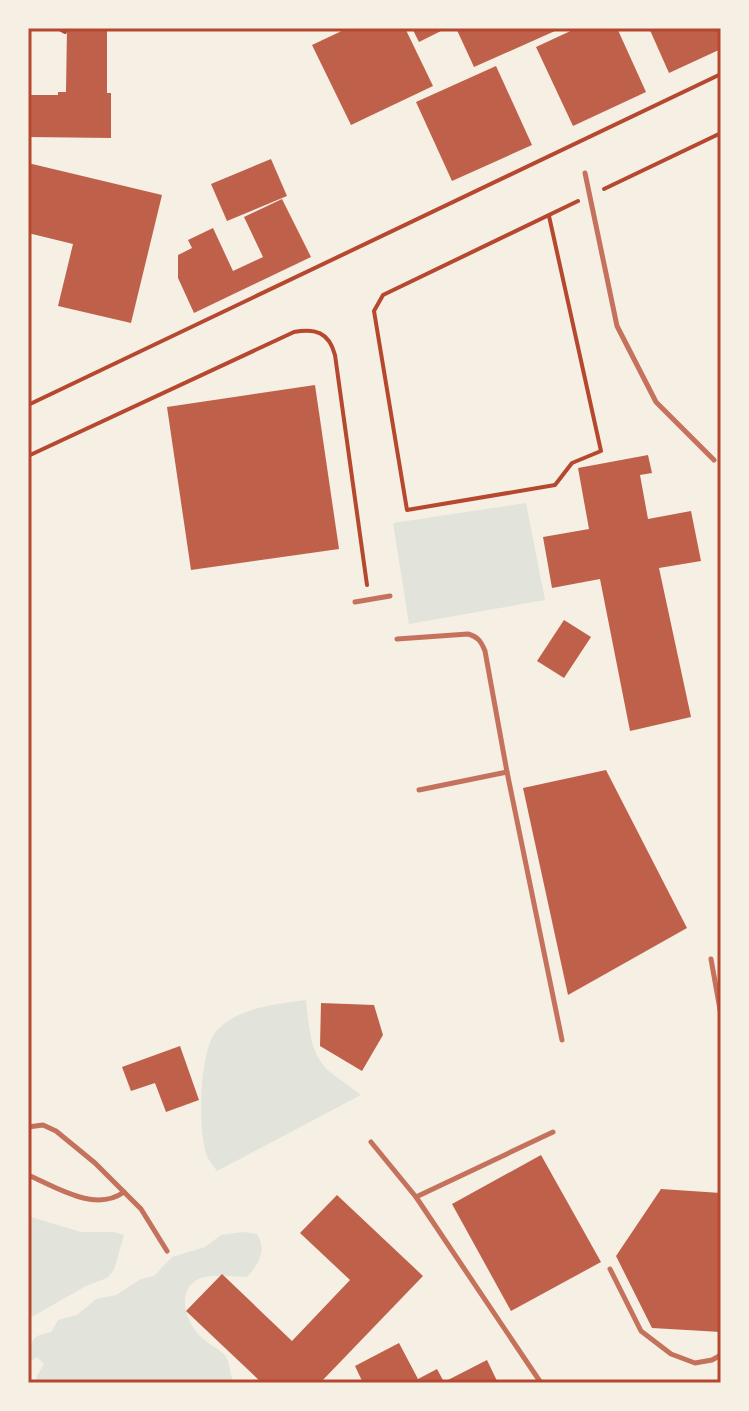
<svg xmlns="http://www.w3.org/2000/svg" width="749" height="1411" viewBox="0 0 749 1411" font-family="'Times New Roman',serif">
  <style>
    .green { fill: #e2e4dc }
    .building { fill: #bf614a }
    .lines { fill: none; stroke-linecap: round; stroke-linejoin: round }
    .path { stroke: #b5482f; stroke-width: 4 }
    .service { stroke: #c5725c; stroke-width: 5 }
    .neatline { fill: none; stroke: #b5482f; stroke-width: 3 }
  </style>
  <rect width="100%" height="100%" fill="#f6efe4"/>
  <g class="green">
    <path d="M526 503 545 600 409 624 393 523Z"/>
    <path d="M306 1000C309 1025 309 1054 330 1072 340 1080 351 1087 361 1095L217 1171C213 1166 209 1161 207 1156 197 1131 199 1047 218 1029 241 1007 277 1004 306 1000Z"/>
    <path d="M28 1216 81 1232H114L124 1235 114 1270 107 1278 86 1286 28 1319Z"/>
    <path d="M243 1232 257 1234C267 1250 259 1264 247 1277 233 1277 210 1273 197 1280 176 1292 186 1321 199 1335 206 1343 216 1347 224 1354 231 1362 229 1374 234 1383H35L37 1376 44 1364 37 1357 28 1363V1346L37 1336 51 1332 58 1320 77 1315 96 1299 116 1295 141 1279 154 1276 172 1257 205 1247 221 1235Z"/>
  </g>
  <g class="building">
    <path d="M67 28H107V93H111V138L28 137V95H58V92H66Z"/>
    <path d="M348 28H405L433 86 351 125 312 45Z"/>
    <path d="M412 28H442L443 30 419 42Z"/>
    <path d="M456 28H553L555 31 474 67Z"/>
    <path d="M577 28H617L646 92 573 126 536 47Z"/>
    <path d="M649 28H721V49L669 73Z"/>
    <path d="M496 66 532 145 452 181 416 102Z"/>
    <path d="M271 159 287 196 227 221 211 184Z"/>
    <path d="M28 163 162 195 131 323 58 306 73 244 28 233Z"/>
    <path d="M282 199 311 257 194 313 178 278V255L192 248 188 240 213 228 233 271 263 257 244 217Z"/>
    <path d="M315 385 339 549 191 570 167 407Z"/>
    <path d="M648 455 652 473 640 475 648 519 691 511 701 561 659 568 691 717 630 731 600 579 552 588 543 537 589 529 578 468Z"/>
    <path d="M564 620 591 637 564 678 537 661Z"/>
    <path d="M606 770 687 928 568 995 523 788Z"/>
    <path d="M321 1003 374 1005 383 1035 362 1071 320 1046Z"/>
    <path d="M180 1046 199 1100 166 1112 155 1083 131 1091 122 1067Z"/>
    <path d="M541 1155 601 1262 511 1311 452 1204Z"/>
    <path d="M661 1189 721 1193V1332L652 1328 616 1256Z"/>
    <path d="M337 1195 423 1276 320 1383H262L186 1311 222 1274 292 1341 350 1280 300 1233Z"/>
    <path d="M399 1343 418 1379 437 1369 444 1382 487 1360 498 1383H363L355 1366Z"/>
  </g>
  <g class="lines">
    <g class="path">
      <path d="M58 28 65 32"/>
      <path d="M604 189 721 133"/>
      <path d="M549 216 601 451 572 463 555 485 407 510 374 311 383 295 578 201"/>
      <path d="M28 405 721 74"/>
      <path d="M28 456 294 332C315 328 329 332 335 355L367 585"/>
    </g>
    <g class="service">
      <path d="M585 173 617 326 656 402 714 460"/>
      <path d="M355 602 390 596"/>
      <path d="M397 639 468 634C478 637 481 641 485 651L507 772 562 1040"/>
      <path d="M419 790 507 772"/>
      <path d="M711 959 721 1015"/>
      <path d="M28 1127 43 1125 56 1131 95 1163 141 1209 167 1251"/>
      <path d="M371 1142 416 1197 541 1383"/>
      <path d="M28 1175C56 1187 95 1213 124 1192"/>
      <path d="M416 1197 553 1132"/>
      <path d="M610 1269 641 1331 671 1354 695 1363 712 1360 721 1355"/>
    </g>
  </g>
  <rect width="749" height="1411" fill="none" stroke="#f6efe4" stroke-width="60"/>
  <rect x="30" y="30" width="689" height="1351" class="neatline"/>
</svg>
